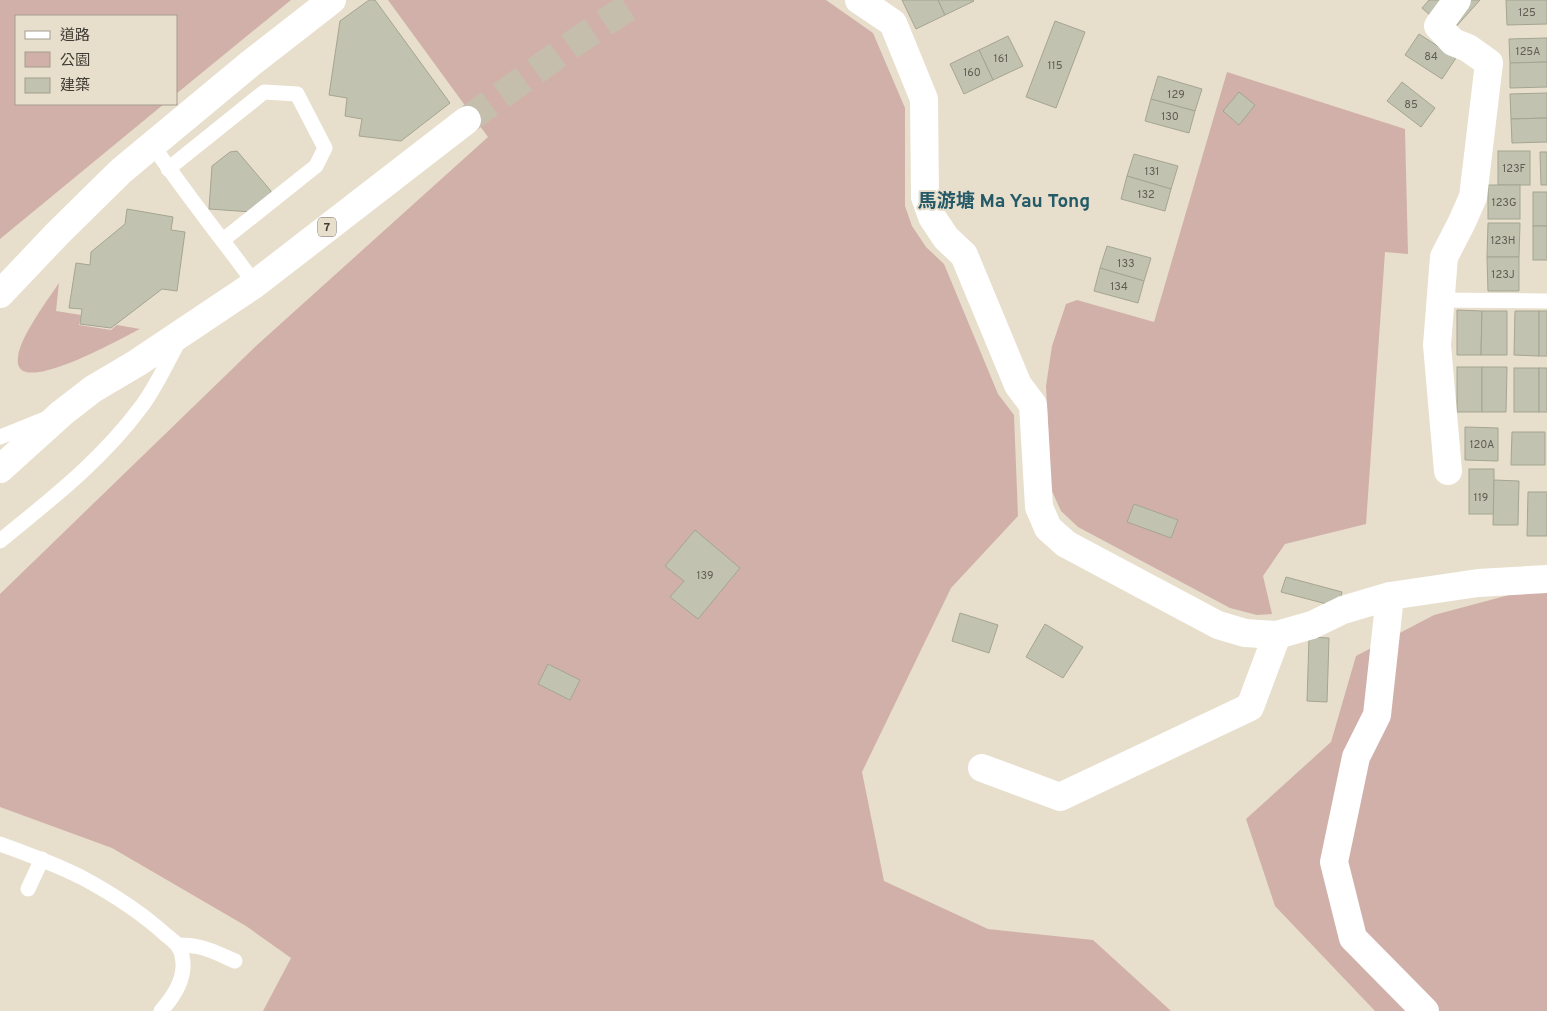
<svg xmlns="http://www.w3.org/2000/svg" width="1547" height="1011" viewBox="0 0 1547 1011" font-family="Overpass,'Noto Sans TC',sans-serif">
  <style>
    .green { fill: #d1b0aa }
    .building { fill: #c1c2af; stroke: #a4a592 }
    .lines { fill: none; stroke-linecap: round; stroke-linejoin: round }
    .highway-tunnel { stroke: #c6bead; stroke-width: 28; stroke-dasharray: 28 14; stroke-linecap: butt }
    .lane { stroke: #fff; stroke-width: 15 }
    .street { stroke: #fff; stroke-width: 28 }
    .highway { stroke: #fff; stroke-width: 28 }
    .labels { text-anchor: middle; stroke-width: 4; stroke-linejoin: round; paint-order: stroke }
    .number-label { font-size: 11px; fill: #605e54 }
    .shield { fill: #e7decb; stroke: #726d62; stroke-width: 1 }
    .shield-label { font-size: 12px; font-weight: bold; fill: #403c35 }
    .district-label { font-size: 19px; font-weight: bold; fill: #255a68; stroke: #e7decb }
  </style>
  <rect width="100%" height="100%" fill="#e7decb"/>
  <g class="green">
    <path d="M0 0H291L176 94V16H16V104H164L0 239Z"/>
    <path d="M388 0H826L873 33 905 108V206L912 226 926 247 944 264 998 394 1014 415 1018 516 951 588 862 772 884 881 988 929 1093 940 1171 1011H263L291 958 246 926 112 848 0 807V594L256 346 488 137Z"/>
    <path d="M1227 72 1405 129 1408 254 1385 252 1366 524 1285 544 1263 576 1272 614 1257 615 1230 608 1078 527 1061 511 1051 489 1046 386 1052 346 1066 304 1077 300 1154 322Z"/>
    <path d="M59 283 56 311 81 315 79 325 111 330 117 325 140 329C125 336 11 402 18 357 20 337 47 301 59 283Z"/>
    <path d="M1547 585V1011H1375L1275 906 1246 819 1331 742 1356 656 1434 615Z"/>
  </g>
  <g class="building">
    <path d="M369 0H375L450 103 401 141 359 136 362 119 345 116 347 98 329 95 340 21Z"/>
    <path d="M902 0H938L945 15 916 29Z"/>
    <path d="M938 0H973L974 1 945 15Z"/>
    <path d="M1429 0H1444L1431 16 1422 8Z"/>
    <path d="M1465 0H1480L1453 30Z"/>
    <path d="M1506 0H1547V24L1507 25Z"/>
    <path d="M1055 21 1085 32 1056 108 1026 97Z"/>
    <path d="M1419 34 1456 58 1442 79 1405 55Z"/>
    <path d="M1008 36 1023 66 993 80 979 50Z"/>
    <path d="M1547 38V62L1510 63 1509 39Z"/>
    <path d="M979 50 993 80 964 94 950 64Z"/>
    <path d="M1547 62V87L1510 88V63Z"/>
    <path d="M1158 76 1202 89 1195 111 1151 99Z"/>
    <path d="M1402 82 1435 108 1421 127 1387 101Z"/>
    <path d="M1239 92 1255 105 1239 125 1223 111Z"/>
    <path d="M1547 93V118L1511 119 1510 94Z"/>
    <path d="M1151 99 1195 111 1189 133 1145 121Z"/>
    <path d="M1547 118V142L1512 143 1511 119Z"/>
    <path d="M237 151 271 191 269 198 252 212 209 209 212 166 230 152Z"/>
    <rect x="1498" y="151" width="32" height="34"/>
    <path d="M1540 152H1547V185H1541Z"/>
    <path d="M1134 154 1178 166 1171 189 1127 176Z"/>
    <path d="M1127 176 1171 189 1165 211 1121 199Z"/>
    <rect x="1488" y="185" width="32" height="34"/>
    <rect x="1533" y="192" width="14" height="34"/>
    <path d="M127 209 173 217 171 230 185 232 177 291 162 289 111 328 80 324 82 309 69 308 76 263 90 265 91 252 125 224Z"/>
    <path d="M1488 223H1520L1519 257H1487Z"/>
    <rect x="1533" y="226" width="14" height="34"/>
    <path d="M1107 246 1151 258 1144 281 1100 268Z"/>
    <path d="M1487 257H1519V291H1488Z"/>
    <path d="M1100 268 1144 281 1138 303 1094 291Z"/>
    <path d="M1457 310 1482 311 1481 355H1457Z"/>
    <path d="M1482 311H1507V355H1481Z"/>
    <path d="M1515 311H1539V356L1514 355Z"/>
    <rect x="1539" y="311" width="8" height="45"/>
    <rect x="1457" y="367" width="25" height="45"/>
    <path d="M1482 367H1507L1506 412H1482Z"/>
    <rect x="1514" y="368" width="25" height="44"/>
    <rect x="1539" y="368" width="8" height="44"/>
    <path d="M1465 427 1498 428V461L1465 460Z"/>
    <path d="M1512 432H1545V465H1511Z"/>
    <rect x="1469" y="469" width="25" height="45"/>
    <path d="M1494 480 1519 481 1518 525H1493Z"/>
    <path d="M1528 492H1547V536H1527Z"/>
    <path d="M1134 504 1178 520 1171 538 1127 522Z"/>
    <path d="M695 530 740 568 698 619 670 597 684 581 665 566Z"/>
    <path d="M1286 577 1342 592 1338 607 1281 592Z"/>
    <path d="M960 613 998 625 989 653 952 641Z"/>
    <path d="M1045 624 1083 647 1063 678 1026 657Z"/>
    <path d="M1309 637 1329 638 1327 702 1307 701Z"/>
    <path d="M548 664 580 680 570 700 538 684Z"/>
  </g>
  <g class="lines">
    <path class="highway-tunnel" d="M467 120 577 41 639 0"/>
    <g class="lane">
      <path d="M152 144C184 192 221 237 255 284"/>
      <path d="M168 169 264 92 297 94 325 148 316 166 223 240"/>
      <path d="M1441 300 1547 301"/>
      <path d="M0 437 45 419"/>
      <path d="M0 541C50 500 102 460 141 407 155 389 167 362 179 341"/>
      <path d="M0 844C28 854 55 864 81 877 109 892 143 914 166 935 170 938 175 942 178 946 179 948 182 953 182 956 187 977 174 996 161 1011"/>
      <path d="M28 889 42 859"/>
      <path d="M178 945C203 945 212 951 235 961"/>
    </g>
    <g class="street">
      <path d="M859 0 893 23 924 99 925 197 932 217 946 238 964 255 1018 385 1033 405 1039 507 1048 528 1066 544 1218 625 1245 633 1277 635 1312 625 1343 610 1390 596"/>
      <path d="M1448 471 1437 345 1444 257 1462 222 1473 197 1489 63 1468 48 1453 42 1438 26 1457 0"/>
      <path d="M982 768 1060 797 1250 707 1277 635"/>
      <path d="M1425 1011 1353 938 1334 862 1356 757 1377 715 1390 596 1478 583 1547 579"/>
    </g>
    <g class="highway">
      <path d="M0 294 58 233 121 171 251 63 332 0"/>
      <path d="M0 469 62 413 93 389 137 363 255 284 467 120"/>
    </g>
  </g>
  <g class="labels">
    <g class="number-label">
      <text x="1527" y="16">125</text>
      <text x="1528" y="55">125A</text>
      <text x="1431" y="60">84</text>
      <text x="1001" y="62">161</text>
      <text x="1055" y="69">115</text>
      <text x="972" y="76">160</text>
      <text x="1176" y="98">129</text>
      <text x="1411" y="108">85</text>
      <text x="1170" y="120">130</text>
      <text x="1514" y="172">123F</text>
      <text x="1152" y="175">131</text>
      <text x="1146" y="198">132</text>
      <text x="1504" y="206">123G</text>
      <text x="1503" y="244">123H</text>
      <text x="1126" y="267">133</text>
      <text x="1503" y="278">123J</text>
      <text x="1119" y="290">134</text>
      <text x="1482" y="448">120A</text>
      <text x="1481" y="501">119</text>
      <text x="705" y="579">139</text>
    </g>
    <rect class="shield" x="318" y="217.5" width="18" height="19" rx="4"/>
    <g class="shield-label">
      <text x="327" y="231">7</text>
    </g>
    <g class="district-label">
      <text x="1004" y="207">馬游塘 Ma Yau Tong</text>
    </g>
  </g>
  <rect x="15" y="15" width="162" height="90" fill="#e7decb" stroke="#a49d8f"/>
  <rect x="25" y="31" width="25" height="8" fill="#ffffff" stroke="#a49d8f"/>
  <text x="60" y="40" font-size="15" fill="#403c35">道路</text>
  <rect x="25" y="52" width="25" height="15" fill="#d1b0aa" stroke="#a49d8f"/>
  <text x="60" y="65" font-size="15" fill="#403c35">公園</text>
  <rect x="25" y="78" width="25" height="15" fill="#c1c2af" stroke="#a49d8f"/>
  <text x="60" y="90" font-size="15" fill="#403c35">建築</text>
</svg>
